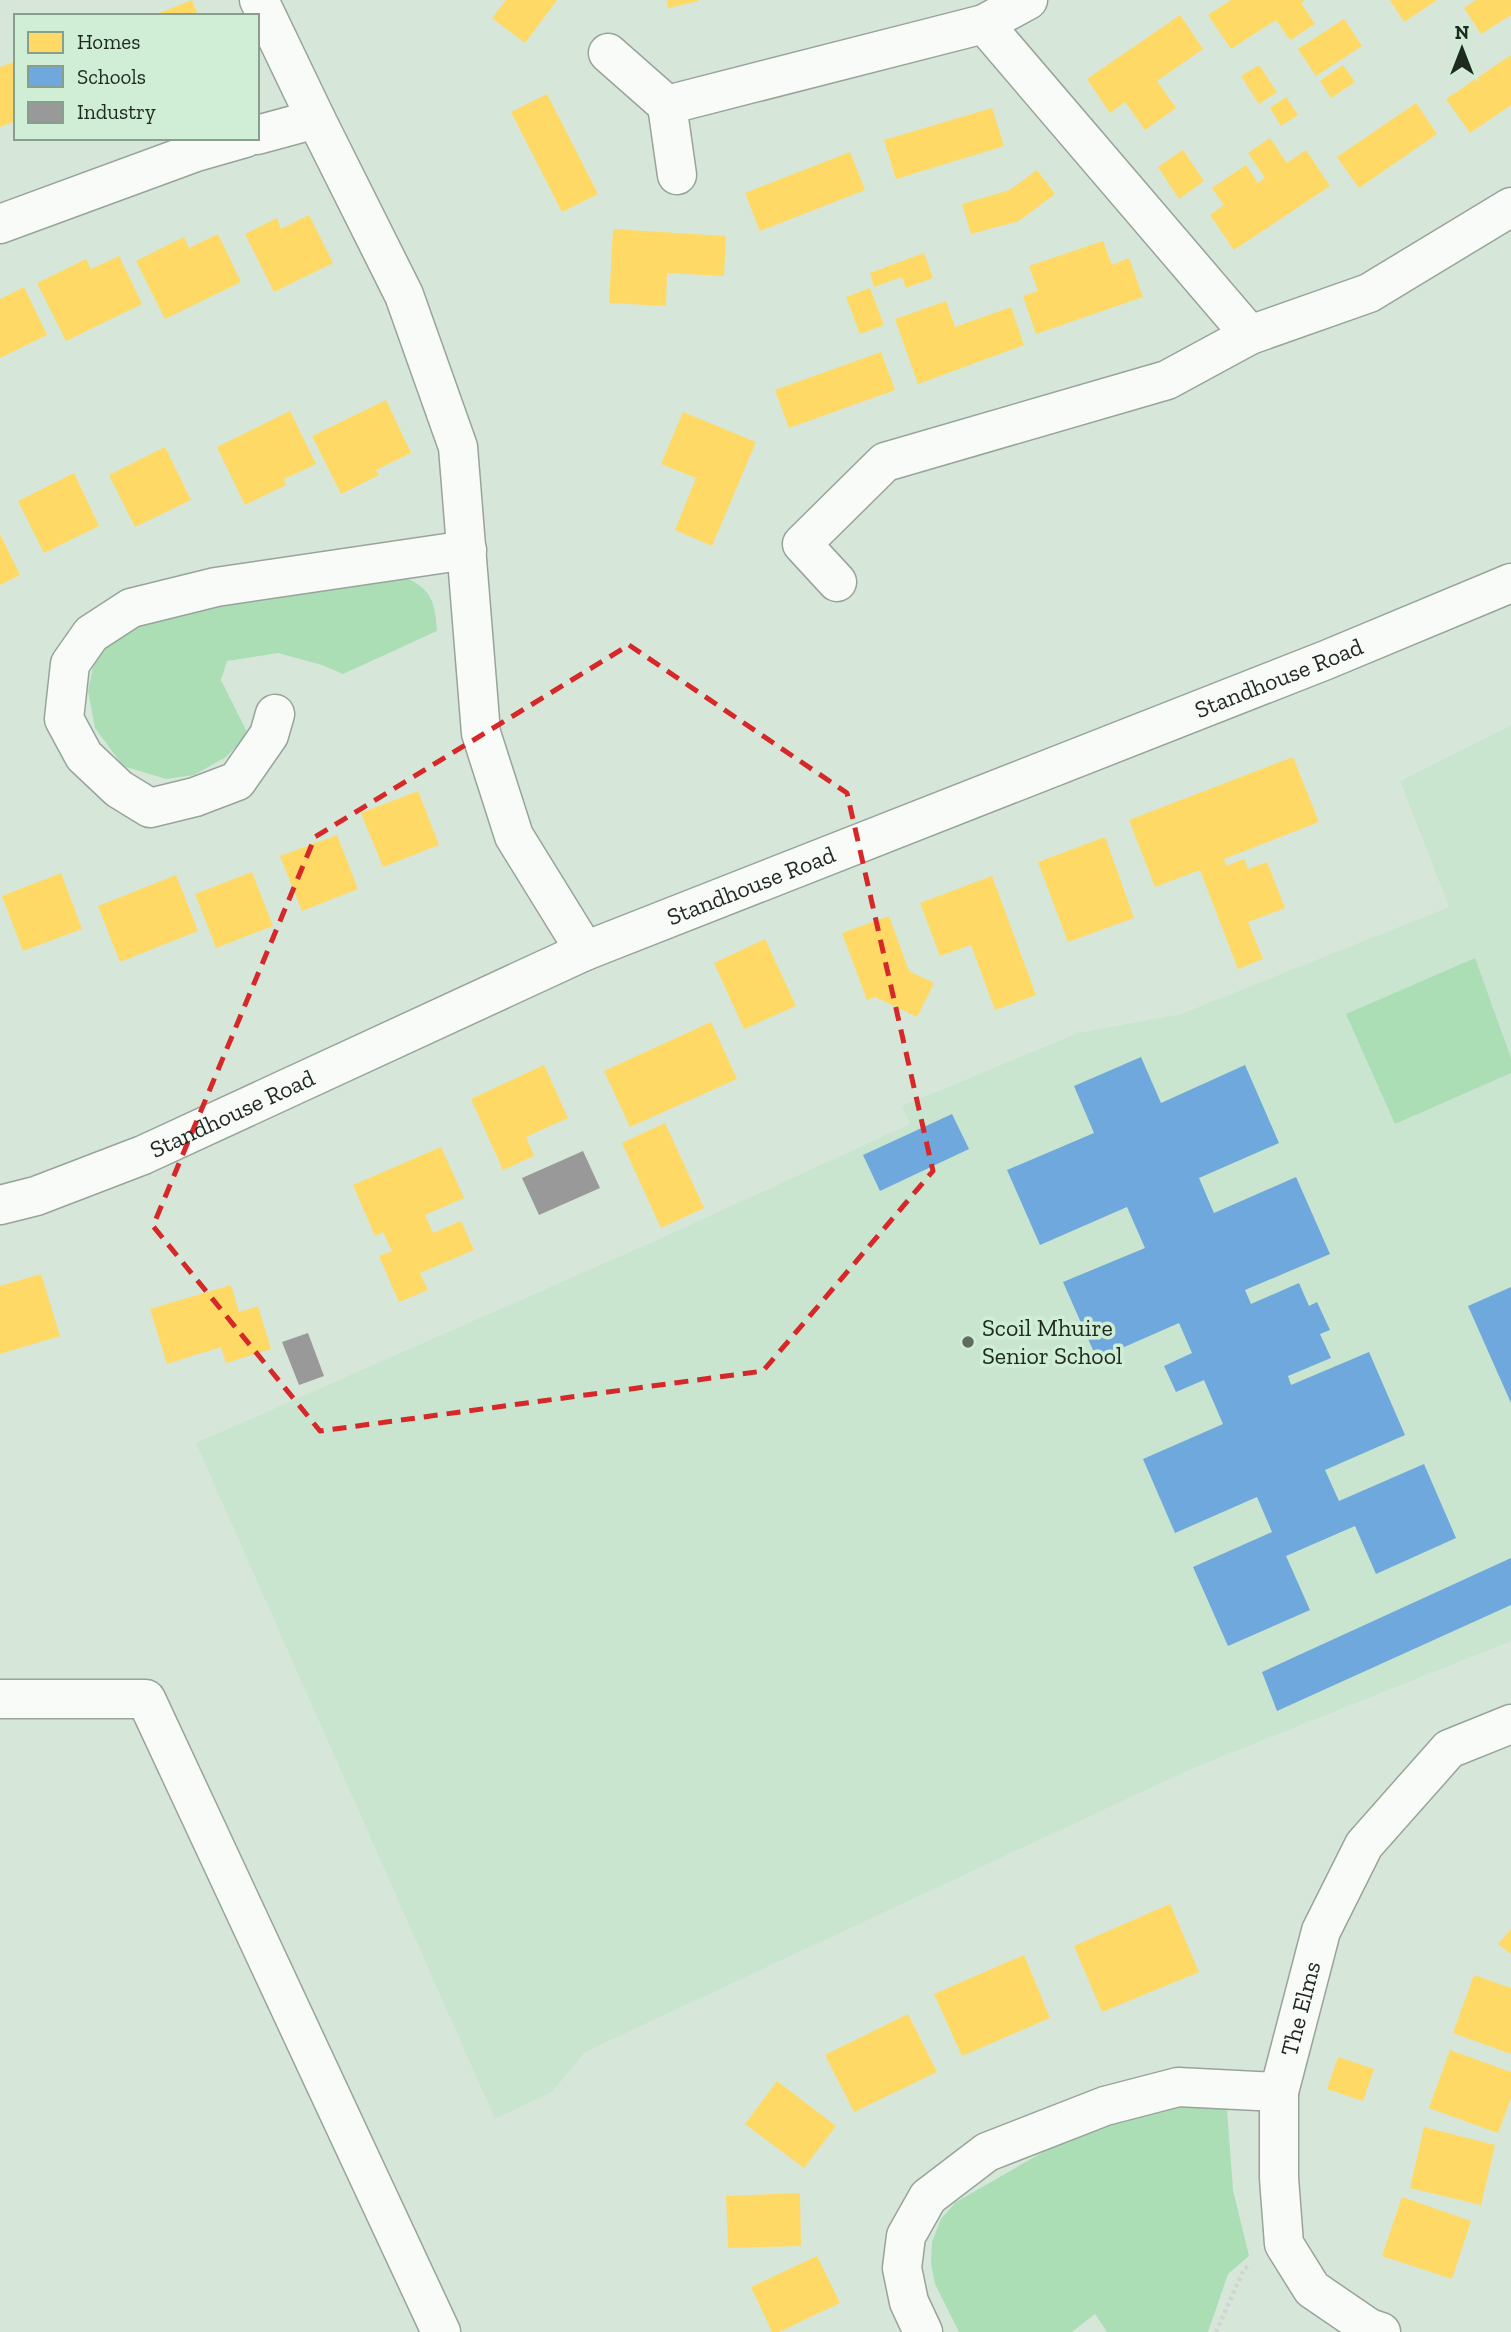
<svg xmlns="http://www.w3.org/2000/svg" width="1511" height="2332" viewBox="0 0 1511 2332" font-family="'Zilla Slab',serif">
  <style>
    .built { fill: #cae5cf }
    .green { fill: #abdeb5 }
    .homes { fill: #ffd966 }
    .schools { fill: #6fa8dc }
    .industry { fill: #999 }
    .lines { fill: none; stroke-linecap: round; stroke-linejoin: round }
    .minor-casing { stroke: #98a49a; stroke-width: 41 }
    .path { stroke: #d1d5d1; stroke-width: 4.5; stroke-dasharray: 3.5 3.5; stroke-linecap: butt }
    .minor { stroke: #f9fbf9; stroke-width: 38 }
    .marked { fill: none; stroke: #d62828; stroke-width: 5; stroke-dasharray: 14 9; stroke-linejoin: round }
    .poi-dot { fill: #5e6c61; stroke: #d0edd5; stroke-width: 2.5 }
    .labels { text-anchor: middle; stroke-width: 7; stroke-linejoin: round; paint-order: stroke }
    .street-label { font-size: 24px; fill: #1e2920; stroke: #d0edd5 }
    .poi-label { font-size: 24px; fill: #1e2920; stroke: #d0edd5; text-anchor: start }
  </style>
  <rect width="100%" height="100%" fill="#d6e7d9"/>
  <path class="built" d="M1511 725V1641L1193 1768 585 2052 552 2092 495 2119 196 1443 655 1241 910 1124 902 1106 1078 1033 1181 1014 1449 907 1400 781Z"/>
  <g class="green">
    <path d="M404 577C432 589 435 602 437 631L343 674 322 665 278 653 227 661 221 680 248 734 226 757 194 775 166 779 123 766 95 728 88 691 94 662 116 627 158 611Z"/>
    <path d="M1475 958 1511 1058V1073L1395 1124 1346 1014Z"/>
    <path d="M1165 2106 1227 2109 1233 2190 1249 2256 1228 2274 1208 2332H1107L1095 2314 1072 2332H959L935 2284 931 2264 932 2242 941 2219 956 2202 1045 2151 1119 2116Z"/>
  </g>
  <g class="homes">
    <path d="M192 0 198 16H152Z"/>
    <path d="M506 0H557L525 43 492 18Z"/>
    <path d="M667 0H698L699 1 668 8Z"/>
    <path d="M1231 0H1305L1301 3 1315 24 1290 40 1276 20 1231 49 1208 15Z"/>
    <path d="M1390 0H1437L1404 22Z"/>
    <path d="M1476 0H1511V15L1481 34 1464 8Z"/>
    <path d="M1180 15 1203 49 1157 81 1176 108 1145 130 1125 102 1110 113 1087 79Z"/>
    <path d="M1344 19 1362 46 1316 76 1298 49Z"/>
    <path d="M1511 55V105L1470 133 1446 99Z"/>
    <path d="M16 61V121L0 127V67Z"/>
    <path d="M1259 65 1277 92 1259 104 1241 76Z"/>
    <path d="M1343 65 1355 82 1331 98 1320 81Z"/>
    <path d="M547 94 598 194 562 212 511 112Z"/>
    <path d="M1286 97 1298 115 1281 126 1270 108Z"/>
    <path d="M1416 103 1437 134 1359 188 1337 157Z"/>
    <path d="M992 108 1004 146 896 179 884 140Z"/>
    <path d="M1270 138 1287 163 1306 150 1330 186 1234 250 1210 215 1224 205 1212 188 1246 165 1258 183 1265 178 1248 153Z"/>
    <path d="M1183 150 1204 181 1179 199 1158 167Z"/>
    <path d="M850 152 865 190 760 231 745 193Z"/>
    <path d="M1037 170 1055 194 1019 221 971 234 962 204 1010 190Z"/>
    <path d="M309 215 333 263 274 292 245 234 277 218 281 229Z"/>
    <path d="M613 229 726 236 724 276 667 273 666 306 609 303Z"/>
    <path d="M218 234 241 282 165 319 136 261 184 237 189 248Z"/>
    <path d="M1103 241 1112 265 1129 258 1143 297 1036 334 1023 296 1038 291 1029 266Z"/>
    <path d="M924 253 933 278 906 288 902 277 874 287 870 273Z"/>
    <path d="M119 256 142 304 66 341 37 283 86 259 91 269Z"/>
    <path d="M24 287 47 335 0 358V299Z"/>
    <path d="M870 288 884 325 860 334 846 297Z"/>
    <path d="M946 301 955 327 1011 307 1024 345 918 384 895 319Z"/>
    <path d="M881 352 895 390 789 428 775 390Z"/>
    <path d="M386 400 411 453 376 470 379 475 341 494 312 436Z"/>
    <path d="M290 411 316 464 284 479 286 485 245 505 217 447Z"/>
    <path d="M683 412 756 442 712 546 675 530 696 478 661 464Z"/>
    <path d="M165 447 191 500 135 527 109 475Z"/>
    <path d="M74 473 99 526 44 553 18 501Z"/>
    <path d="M0 534 20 575 0 585Z"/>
    <path d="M1293 757 1319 822 1224 859 1226 866 1244 859 1248 869 1267 862 1285 908 1248 922 1263 959 1238 969 1200 870 1155 887 1129 820Z"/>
    <path d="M418 791 439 845 383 867 361 813Z"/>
    <path d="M337 835 358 889 302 911 280 856Z"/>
    <path d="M1105 837 1134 918 1068 942 1038 862Z"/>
    <path d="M252 872 273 926 216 948 195 894Z"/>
    <path d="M61 873 82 929 23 951 2 896Z"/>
    <path d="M176 875 198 931 120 962 98 906Z"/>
    <path d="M992 876 1036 995 995 1010 971 945 940 956 920 903Z"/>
    <path d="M889 916 909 971 934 983 917 1017 875 997 867 1000 842 933Z"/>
    <path d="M765 939 796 1006 744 1029 714 963Z"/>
    <path d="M711 1022 737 1079 630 1127 604 1071Z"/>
    <path d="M544 1065 568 1118 526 1137 534 1156 503 1170 471 1099Z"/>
    <path d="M665 1123 704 1208 661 1228 622 1143Z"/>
    <path d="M441 1147 464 1198 425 1215 433 1233 461 1221 474 1250 420 1273 428 1290 399 1302 379 1256 392 1251 383 1232 375 1236 353 1185Z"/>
    <path d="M41 1274 60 1336 0 1354V1286Z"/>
    <path d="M231 1285 239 1312 258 1306 271 1349 226 1363 221 1347 167 1364 150 1309Z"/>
    <path d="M1170 1904 1199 1972 1102 2012 1074 1946Z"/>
    <path d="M1511 1929V1954L1498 1944Z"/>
    <path d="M1024 1955 1050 2018 962 2056 934 1994Z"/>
    <path d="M1474 1975 1511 1988V2054L1453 2033Z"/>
    <path d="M908 2014 937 2072 854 2112 825 2055Z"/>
    <path d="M1450 2050 1511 2072V2098L1498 2133 1429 2108Z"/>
    <path d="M1338 2057 1374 2069 1363 2101 1327 2089Z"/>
    <path d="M777 2081 836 2126 804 2168 745 2124Z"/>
    <path d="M1424 2127 1495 2145 1481 2205 1410 2188Z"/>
    <path d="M800 2193 801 2246 728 2248 726 2196Z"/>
    <path d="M1402 2197 1471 2221 1452 2279 1382 2256Z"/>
    <path d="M817 2256 840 2303 779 2332H772L751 2287Z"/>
  </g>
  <g class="schools">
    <path d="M1141 1057 1161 1103 1245 1065 1279 1143 1199 1178 1214 1213 1296 1177 1330 1254 1245 1290 1251 1304 1299 1283 1309 1306 1317 1302 1330 1330 1320 1334 1331 1358 1288 1376 1291 1385 1369 1352 1405 1435 1325 1470 1339 1501 1424 1464 1456 1538 1376 1574 1355 1526 1286 1556 1310 1610 1228 1646 1193 1567 1272 1532 1257 1497 1175 1533 1143 1459 1223 1424 1204 1380 1176 1392 1164 1366 1192 1353 1179 1323 1097 1359 1063 1282 1145 1248 1127 1207 1040 1245 1007 1170 1094 1133 1074 1086Z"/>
    <path d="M952 1114 969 1149 880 1191 863 1155Z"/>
    <path d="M1511 1287V1403L1468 1306Z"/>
    <path d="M1511 1558V1605L1277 1711 1262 1672Z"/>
  </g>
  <g class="industry">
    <path d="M583 1151 600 1188 539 1215 522 1178Z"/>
    <path d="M308 1333 324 1376 299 1385 282 1342Z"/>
  </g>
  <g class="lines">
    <g class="minor-casing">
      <g id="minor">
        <path d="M259 0 316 119 404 295 458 447 481 733 514 836 585 951"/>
        <path d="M984 24 1250 335"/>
        <path d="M608 53 667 105 984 24 1028 0"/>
        <path d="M667 105 677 175"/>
        <path d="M257 135 316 119"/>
        <path d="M0 224 196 152 245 138"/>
        <path d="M837 582 802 544 885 462 1167 380 1250 335 1369 293 1511 207"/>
        <path d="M275 714 269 735 237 781 195 797 150 808 119 789 84 756 64 719 70 664 91 634 131 608 216 587 467 550"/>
        <path id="s1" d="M0 1205 36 1196 143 1155 585 951 1326 660 1511 583"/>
        <path d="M0 1699H146L441 2332"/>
        <path d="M923 2332 909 2302 902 2268 906 2236 928 2197 987 2152 1105 2106 1178 2087 1279 2092"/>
        <path id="s2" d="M1381 2332 1369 2328 1312 2289 1284 2244 1279 2178V2092L1321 1931 1364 1845 1449 1749 1511 1724"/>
      </g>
    </g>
    <path class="path" d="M1216 2332 1244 2269 1250 2265"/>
    <use href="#minor" class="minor"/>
  </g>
  <path class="marked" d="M629 645 847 793 933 1171 763 1371 320 1431 153 1226 315 837Z"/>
  <circle class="poi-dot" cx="968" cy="1342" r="7"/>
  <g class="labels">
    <g class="street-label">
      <text dy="8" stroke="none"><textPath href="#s1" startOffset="1384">Standhouse Road</textPath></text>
      <text dy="8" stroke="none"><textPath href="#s1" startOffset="817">Standhouse Road</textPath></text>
      <text dy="8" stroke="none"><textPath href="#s1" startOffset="250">Standhouse Road</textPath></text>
      <text dy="8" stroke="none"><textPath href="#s2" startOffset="373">The Elms</textPath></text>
    </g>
    <g class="poi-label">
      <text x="982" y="1336">Scoil Mhuire<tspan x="982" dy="28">Senior School</tspan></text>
    </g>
  </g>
  <rect x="14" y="14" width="245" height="126" fill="#d0edd5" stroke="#899f8d" stroke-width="2"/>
  <rect x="28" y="32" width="35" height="21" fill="#ffd966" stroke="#899f8d" stroke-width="2"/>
  <text x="77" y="49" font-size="21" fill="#1e2920">Homes</text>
  <rect x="28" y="66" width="35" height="21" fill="#6fa8dc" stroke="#899f8d" stroke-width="2"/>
  <text x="77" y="84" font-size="21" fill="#1e2920">Schools</text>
  <rect x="28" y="102" width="35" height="21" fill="#999999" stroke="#899f8d" stroke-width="2"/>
  <text x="77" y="119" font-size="21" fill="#1e2920">Industry</text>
  <g transform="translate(1462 49)" stroke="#d0edd5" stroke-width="5" paint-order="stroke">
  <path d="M0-5L12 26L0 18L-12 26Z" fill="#1e2920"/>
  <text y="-10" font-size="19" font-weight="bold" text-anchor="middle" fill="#1e2920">N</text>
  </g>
</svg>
